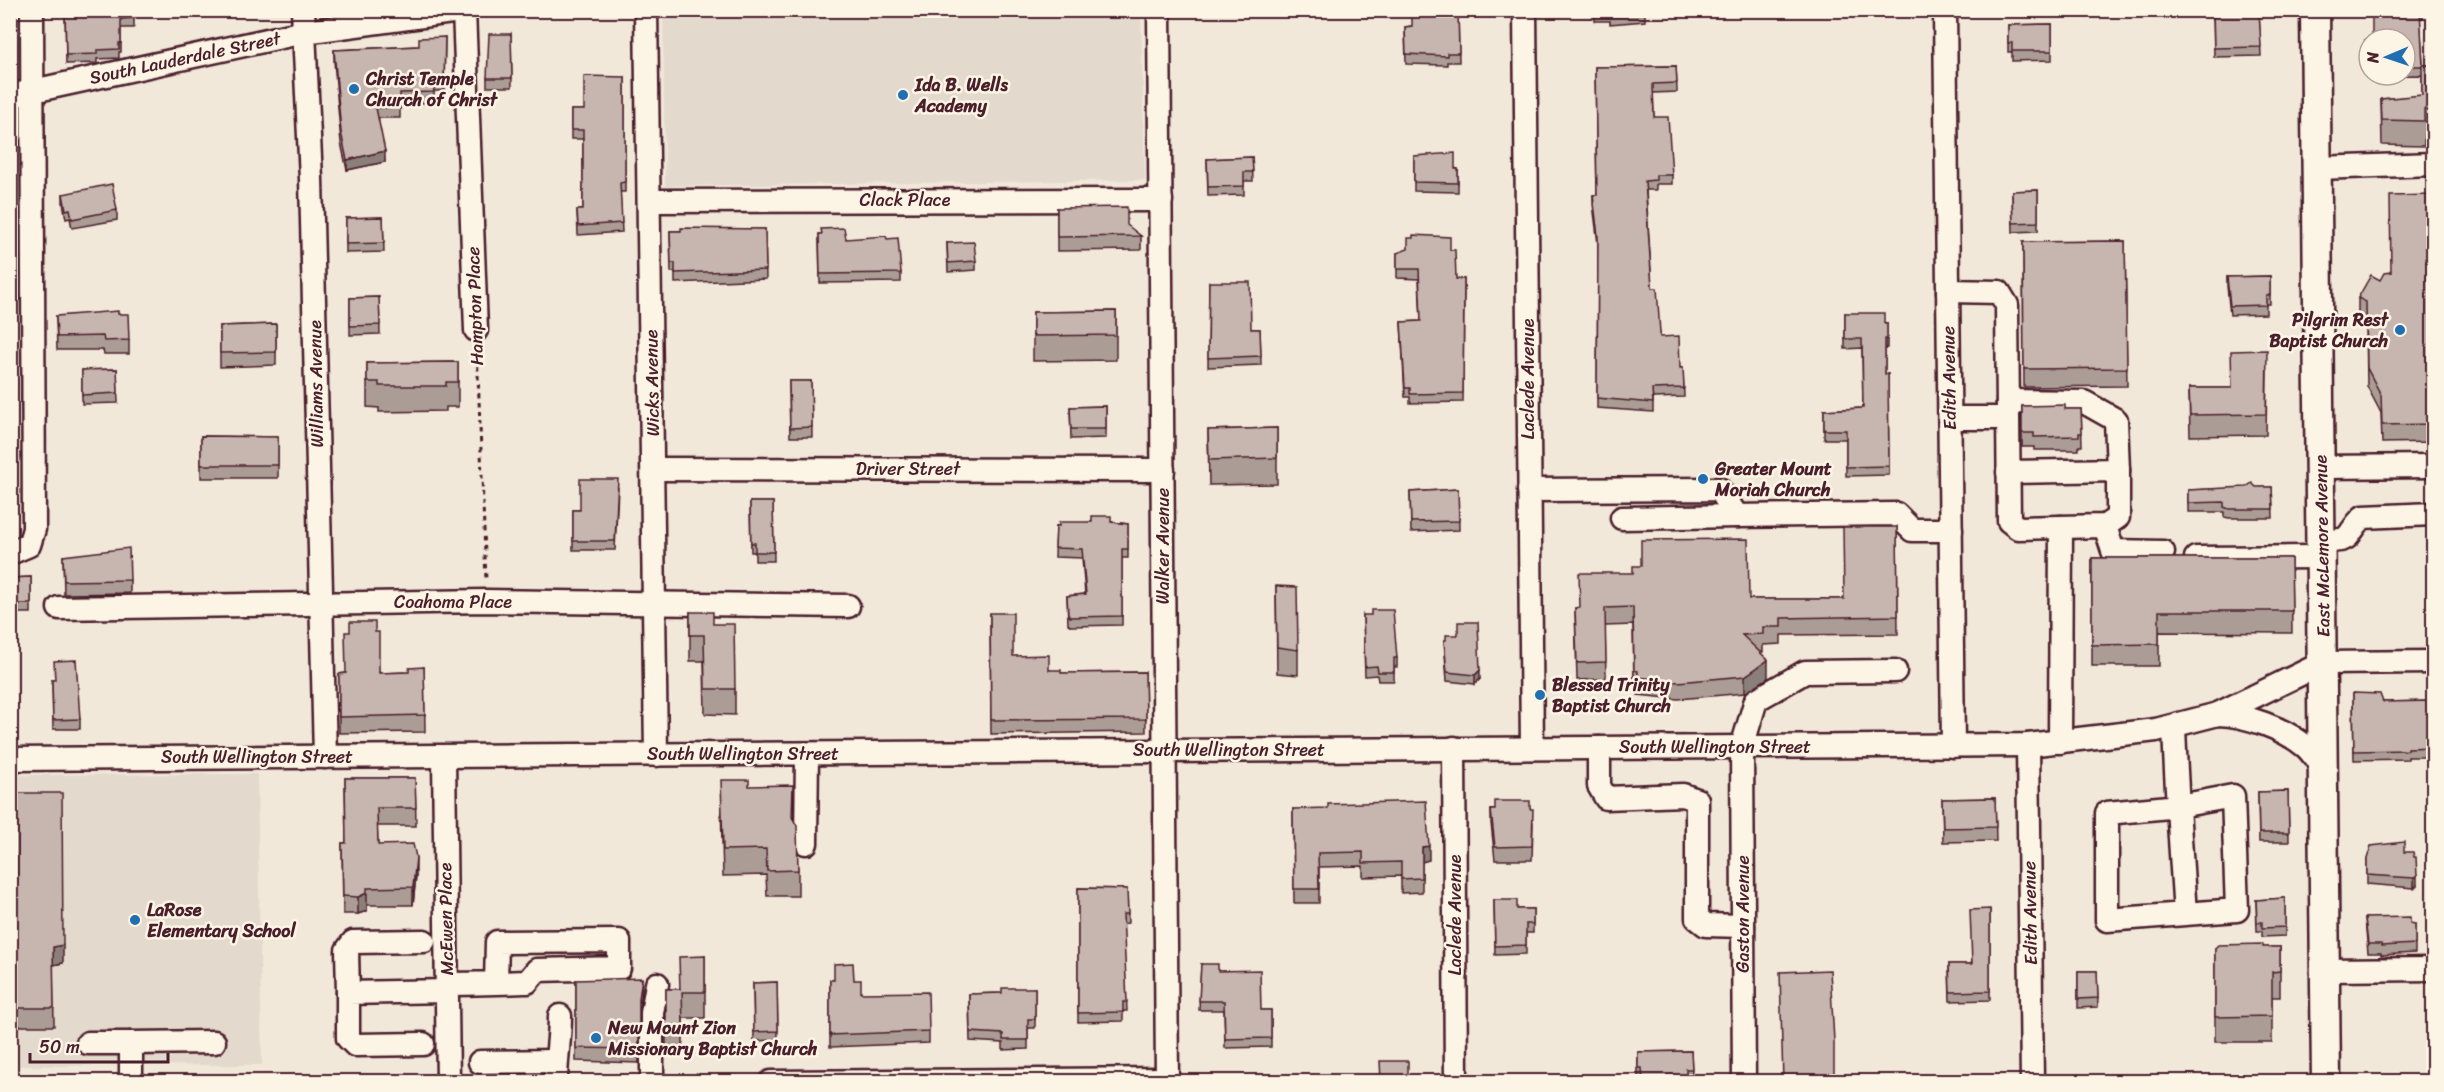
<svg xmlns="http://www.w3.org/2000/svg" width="2444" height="1092" viewBox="0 0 2444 1092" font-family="Sriracha,sans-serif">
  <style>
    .built { fill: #e4d9cd }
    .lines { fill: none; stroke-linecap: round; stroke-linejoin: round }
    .minor-casing { stroke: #4a1f2b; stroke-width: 27 }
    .major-casing { stroke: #4a1f2b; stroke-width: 33 }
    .path { stroke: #4a1f2b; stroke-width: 3; stroke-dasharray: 4.5 4.5; stroke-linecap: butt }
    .minor { stroke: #fcf5e5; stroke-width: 22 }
    .major { stroke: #fcf5e5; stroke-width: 28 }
    .wall { fill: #ab9d96; stroke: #4a1f2b; stroke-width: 1.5 }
    .shaded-wall { fill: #8b7f7a; stroke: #4a1f2b; stroke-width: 1.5 }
    .building { fill: #c7b6af; stroke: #4a1f2b; stroke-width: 1.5 }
    .poi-dot { fill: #1f6fb2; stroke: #fcf5e5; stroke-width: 2 }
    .labels { text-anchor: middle; stroke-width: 5; stroke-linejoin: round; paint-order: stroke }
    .street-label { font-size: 18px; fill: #4a1f2b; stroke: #fcf5e5 }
    .poi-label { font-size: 18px; font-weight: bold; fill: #4a1f2b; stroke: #fcf5e5; text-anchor: start }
  </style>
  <rect width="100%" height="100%" fill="#f1e8da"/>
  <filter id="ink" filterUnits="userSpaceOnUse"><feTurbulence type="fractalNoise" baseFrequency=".0167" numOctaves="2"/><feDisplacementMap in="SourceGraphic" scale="12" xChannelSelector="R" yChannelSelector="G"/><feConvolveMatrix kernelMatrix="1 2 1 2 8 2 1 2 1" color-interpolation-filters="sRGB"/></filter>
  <g filter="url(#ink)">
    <g class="built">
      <path d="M663 11H1141L1145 180 665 186Z"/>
      <path d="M257 774 262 1065 11 1066 10 775Z"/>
    </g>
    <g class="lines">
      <g class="minor-casing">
        <g id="minor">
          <path d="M303 10 311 179 325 757"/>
          <path d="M464 10 476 330"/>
          <path d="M646 10 656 755"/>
          <path d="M1159 10 1167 1082"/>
          <path d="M1525 10 1532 748"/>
          <path d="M1945 10 1953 746"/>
          <path d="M10 96 304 32 467 10"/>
          <path d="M2317 168 2434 164"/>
          <path d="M649 201 1161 200"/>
          <path d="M1948 291 1999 292 2007 305 2009 521 2018 528 2105 526 2118 517V470"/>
          <path d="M2008 401 2084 402 2116 420 2118 470 2008 472"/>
          <path d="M1950 418H2008"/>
          <path d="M2321 467 2434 466"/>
          <path d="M654 469 1163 470"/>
          <path d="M1529 490 1719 489 1737 516 1896 514 1912 530H1951"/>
          <path d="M1622 518 1737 516"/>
          <path d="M2105 526 2113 551 2163 552"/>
          <path d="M2321 541C2356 541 2343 537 2363 517L2434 514"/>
          <path d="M10 553 29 545 34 529 32 10"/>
          <path d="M2196 558 2322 557"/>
          <path d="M59 608 486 601 848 606"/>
          <path d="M2218 714C2246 715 2284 728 2306 747 2313 753 2318 763 2324 770"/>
          <path d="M2174 726C2176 788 2181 851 2185 914L2107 920V813L2179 806 2233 796 2237 910 2185 914"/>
          <path d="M2060 742 2061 527"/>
          <path d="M2028 745 2032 1082"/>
          <path d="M1454 748 1456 1082"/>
          <path d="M1599 748V786L1606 798 1683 795 1697 800V918L1706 925 1743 926"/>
          <path d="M444 757 448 1082"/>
          <path d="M10 759 2028 745 2156 730 2218 714 2323 663 2434 662"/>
          <path d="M806 843 807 754"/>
          <path d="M2325 970 2434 969"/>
          <path d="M447 984C474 984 500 983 527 982L537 970 619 968V941L497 942 496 983"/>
          <path d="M348 993 347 950 353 942 424 941"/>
          <path d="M88 1043H131V1082"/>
          <path d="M131 1043 214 1042"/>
          <path d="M423 1044 355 1045 348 1038V993L447 991"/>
          <path d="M480 1062 556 1061"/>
          <path d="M556 1082C556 1059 560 1039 560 1016"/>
          <path d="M652 1082V1013L657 984"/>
          <path d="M771 1082 1167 1079"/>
          <path d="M1744 1082 1742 747 1756 700 1805 672 1895 671"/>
        </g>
      </g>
      <g class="major-casing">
        <path id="major" d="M2315 10 2326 1082"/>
      </g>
      <path class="path" d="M477 348 486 581"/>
      <use href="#minor" class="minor"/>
      <use href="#major" class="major"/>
    </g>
    <g class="wall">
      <path d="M65 10H134V28H121V52H119V58L97 59V63L66 64Z"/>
      <path d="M1458 10 1459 62H1447V65L1406 64 1405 27 1412 26Z"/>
      <path d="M1594 10H1645V21L1610 24V21H1595Z"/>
      <path d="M2213 10H2266V14H2259L2261 56 2214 57Z"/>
      <path d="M2372 10H2423V18H2420L2423 65H2433V134H2424V146L2382 145 2381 99 2422 96V75L2366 76 2365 40H2369V75H2405V39Z"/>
      <path d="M2052 24V60L2012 61V52H2008V25Z"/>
      <path d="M511 34 512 87H487V78Z"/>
      <path d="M445 37 444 91H434V103H400V118H378L385 162 347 170 341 143 334 61V50L419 46Z"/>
      <rect x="10" y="53" width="5" height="26"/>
      <path d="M1676 66 1677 92 1653 93 1654 117 1672 175V184H1656V190H1646L1652 288 1660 333V337L1680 368H1683L1684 397 1653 398V412L1597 408 1598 244 1593 204V195H1597L1595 67Z"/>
      <path d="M625 77V192H620L622 232 578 235 577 210H583V139H571V110H584Z"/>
      <path d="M1414 156 1458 169V192L1414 191Z"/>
      <path d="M1252 157 1253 181H1244V195L1208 196 1207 159Z"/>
      <path d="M2038 190V231L2013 232 2012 191Z"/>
      <path d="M63 194 117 210V220L72 228 70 218 66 219 63 203Z"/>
      <path d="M2433 195V442L2382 443 2381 413 2367 386 2366 320 2358 316V298L2390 272Z"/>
      <path d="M1057 208 1141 236V250L1057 251Z"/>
      <path d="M383 217 384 252 346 253V218Z"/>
      <path d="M765 229 766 279 675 283V272H671L670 231Z"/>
      <path d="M819 234 846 239H887L901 273V282L820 283Z"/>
      <path d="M2125 241 2127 386 2024 387 2023 242Z"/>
      <path d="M947 243 976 261V270L948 272Z"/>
      <path d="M1450 250 1456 279H1464L1463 402 1410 403V397H1405L1401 322 1421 321 1419 279 1397 278V253Z"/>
      <path d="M2270 276V304H2266V314L2230 315 2227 286V277Z"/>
      <path d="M1209 282 1251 329H1260L1261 365 1208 367Z"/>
      <path d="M379 297 380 334 350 335V298Z"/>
      <path d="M1116 311V360L1033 361V312Z"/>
      <path d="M1845 313 1887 323V348H1885V374H1888L1889 475 1846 476V439H1824V410L1863 408 1862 348 1845 349Z"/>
      <path d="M118 314 129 340V354H104L103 350H57L56 316Z"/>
      <path d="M276 324V365L220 367V326Z"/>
      <path d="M458 362V407H446V411L379 412V408L367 407V363Z"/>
      <path d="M117 369 118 403 82 404V370Z"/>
      <path d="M2267 371 2266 435 2190 436 2189 388H2231Z"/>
      <path d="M789 381H811L812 437H790Z"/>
      <path d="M1106 406V438L1071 439 1070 407Z"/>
      <path d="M2022 406 2065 409H2081L2082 446H2079V450H2034V447H2022Z"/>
      <path d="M1277 428V484L1209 485 1208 430Z"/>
      <path d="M201 436 278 437V478H201Z"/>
      <path d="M2272 487 2273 518H2229L2224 517V512H2188V490Z"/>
      <path d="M618 488 615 550H573V510H580Z"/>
      <path d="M1458 489 1459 530 1411 532 1410 492Z"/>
      <path d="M750 502H773L774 561H755V552H751Z"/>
      <path d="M1092 522H1111L1128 524V558H1122V625L1070 626 1068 624 1067 596 1085 594 1082 558 1055 557 1056 526Z"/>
      <path d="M1897 527 1898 634 1781 635V644L1763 645V652H1759L1768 678 1745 693 1678 699 1638 695V688H1634L1633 625 1605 626 1606 679 1577 680 1575 608 1749 599H1844Z"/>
      <path d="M63 556 130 580V593L64 594Z"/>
      <path d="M2092 558H2291L2292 633 2159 632V666H2092Z"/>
      <path d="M31 577V613H10V578Z"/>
      <path d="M1276 586 1298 650V675L1277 673Z"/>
      <path d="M690 612 713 624 735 689V715L705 714 704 661H690Z"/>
      <path d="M990 613 1013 656 1049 670 1061 673 1145 672 1146 732 991 734Z"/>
      <path d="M1363 615 1397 658V667H1394V681H1378L1377 675 1365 676Z"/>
      <path d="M375 632 379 673 409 672 424 667 425 732 339 733V674L346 673Z"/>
      <path d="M1444 640 1480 679 1475 684 1447 681Z"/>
      <path d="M52 680H55L80 719V729H53Z"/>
      <path d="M2353 693 2383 702 2433 701V757H2408V759L2354 760Z"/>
      <path d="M345 778H415L416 826H377L378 845 416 875 413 905H367V911L358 914H343L342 843H346Z"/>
      <path d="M749 786 793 818 798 870V896H767L766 875 723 876 721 806Z"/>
      <path d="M2288 791 2289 842H2259L2258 792Z"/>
      <path d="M10 793 63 963 53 965 54 1026H10Z"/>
      <path d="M1995 798 1996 841 1943 842 1942 799Z"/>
      <path d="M1293 809 1429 860 1422 861V892L1401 893V876L1363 877V866L1319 867V903H1294Z"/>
      <path d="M1530 809 1533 823 1532 860H1495L1491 823V810Z"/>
      <path d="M2404 852 2417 885 2414 888 2367 884V859Z"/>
      <path d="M1078 888 1127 889 1128 923 1123 924 1127 1011H1123V1021L1078 1022Z"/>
      <path d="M2285 898V936L2262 937V931H2257L2256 900Z"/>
      <path d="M1494 900 1517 909H1533V933H1526V954L1495 955Z"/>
      <path d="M1990 909V1000L1950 1001 1949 964H1971Z"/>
      <path d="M2365 918 2415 924V953L2381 955V953H2368Z"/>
      <path d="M2280 947V997H2272V1042H2215V948Z"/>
      <path d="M705 956V1018H683V1051H666V989H679Z"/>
      <path d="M1201 964 1218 971 1261 1010H1271V1047L1225 1048 1224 1010H1199Z"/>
      <path d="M2078 971H2097L2098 1007 2078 1008Z"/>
      <path d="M576 980 642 992 639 1013V1063L576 1061Z"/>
      <path d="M830 980H854L861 993 929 1031V1043L830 1047Z"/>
      <path d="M777 982 778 1040 754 1041 753 983Z"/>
      <path d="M1035 988V1028H1028V1049L1003 1050V1043L970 1041 969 994 1002 993Z"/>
      <path d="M1691 1051 1692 1078H1686V1082H1642V1077H1638V1052Z"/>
    </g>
    <g class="shaded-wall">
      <path d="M385 151V162L347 170V160Z"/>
      <path d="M1768 660V678L1745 693V676Z"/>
      <path d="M1480 670V679L1475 684V675Z"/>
      <path d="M1429 846V860L1422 862V847Z"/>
      <path d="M416 857V875L413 905V887Z"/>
      <path d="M2417 876V885L2414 888V878Z"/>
      <path d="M367 893V911L358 914V897Z"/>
      <path d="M63 945V963L53 965V947Z"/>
      <path d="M642 978V992L639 1013V999Z"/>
    </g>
    <g class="building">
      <path d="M65 10H134V18L121 19V43H119V49L97 50V54L66 55Z"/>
      <path d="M1412 10H1458L1459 53H1447V56L1406 54 1405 27 1412 26Z"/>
      <path d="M1595 10H1645V12L1610 15V12H1595Z"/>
      <path d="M2213 10H2259L2261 47 2214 48Z"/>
      <path d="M2372 10H2420L2423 66H2405V39H2372Z"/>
      <path d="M2052 24V51H2012V43H2008V25Z"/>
      <path d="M489 34H511L512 78H487Z"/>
      <path d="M445 37 444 80H433L434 92 400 93V107L376 108 385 151 347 160 341 132 334 50 419 46V38Z"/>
      <path d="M2365 40H2369V67H2366Z"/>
      <rect x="10" y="53" width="5" height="17"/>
      <path d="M2422 65H2433V109H2424V121L2382 120 2381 99 2422 95Z"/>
      <path d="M1676 66 1677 83 1653 84 1654 117H1668L1672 175H1656V180L1645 181 1652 288H1657L1660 333V337L1679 336 1680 368H1683L1684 388 1652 389 1653 403 1597 398 1598 236 1593 195H1597L1595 67Z"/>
      <path d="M584 76 625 77V182L620 183 622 223 578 226 577 210H583V130H571V110H584Z"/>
      <path d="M1455 153V169H1458V183L1414 182V156Z"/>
      <path d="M1252 157 1253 172H1244V186L1208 187 1207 159Z"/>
      <path d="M112 184 117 210 72 219 70 209 66 210 63 194Z"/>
      <path d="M2038 190V222L2013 223 2012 191Z"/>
      <path d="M2433 195V424L2382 425 2381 395 2367 368 2366 302 2358 298 2371 275 2380 280 2384 273 2391 272 2390 196Z"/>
      <path d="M1127 207V225L1141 236 1057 237V208Z"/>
      <path d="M383 217 384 243 346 244V218Z"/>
      <path d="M681 228 765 229 766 270 675 273V263H671L670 231H681Z"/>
      <path d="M844 228 846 239 886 236 887 239 898 238 901 273 820 274 819 234H822L821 229Z"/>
      <path d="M1413 235 1450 237V250H1455L1456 279H1464L1463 393 1410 394V388H1405L1401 322 1421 321 1419 269H1397V253L1408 249V238H1413Z"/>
      <path d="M2125 241 2127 368 2024 369 2023 242Z"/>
      <path d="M974 242 976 261 948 263 947 243Z"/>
      <path d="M2270 276V295H2266V305L2230 306 2227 277Z"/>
      <path d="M1209 282H1250L1251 329H1260L1261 356 1208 358Z"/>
      <path d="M379 297 380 325 350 326V298Z"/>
      <path d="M118 311V314H128L129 340 104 341 103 336 57 337 56 316Z"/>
      <path d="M1116 311V335L1033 336V312Z"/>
      <path d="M1845 313H1884V323H1887V339H1885V374H1888L1889 466 1846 467V430H1824V410L1863 408 1862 339H1845Z"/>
      <path d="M276 324V352L220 353V326Z"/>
      <path d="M2267 350 2266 414 2190 415 2189 388H2232L2231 351Z"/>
      <path d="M458 362V382H446V386H379V382H367V363Z"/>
      <path d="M117 369 118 393 82 395V370Z"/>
      <path d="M789 381H811L812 427 790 428Z"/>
      <path d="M2065 405V409H2081L2082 433H2079V436L2034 437V433H2022V406Z"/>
      <path d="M1106 406V429H1071L1070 407Z"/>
      <path d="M1277 428V458L1209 460 1208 430Z"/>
      <path d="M201 436 278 437V465H201Z"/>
      <path d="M580 479H618L615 541H573V510H580Z"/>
      <path d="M2252 483 2256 487H2272L2273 509H2229L2224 507V502L2188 503V490L2246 487Z"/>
      <path d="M1458 489 1459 521 1411 522 1410 492Z"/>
      <path d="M750 502H773L774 552H755V543H751Z"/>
      <path d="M1092 516H1111V522L1128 524V549H1122V616L1070 617 1068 614 1067 596 1086 594 1082 549 1055 548 1056 526H1059V522H1092Z"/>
      <path d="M1843 527H1897L1898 616 1781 618V627H1763V634L1742 635 1768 660 1745 676 1678 682 1638 677V671L1634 670 1633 607 1605 608 1606 662 1577 663 1575 608 1580 607 1579 573H1633V566H1641V540L1748 539 1749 599H1844Z"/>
      <path d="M129 548 130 580 64 581 63 556Z"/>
      <path d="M2092 558H2291L2292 611H2159V644L2092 645Z"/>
      <path d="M31 577V604H10V578Z"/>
      <path d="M1276 586 1297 587 1298 650 1277 647Z"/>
      <path d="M1371 610H1393L1397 658H1394V672H1378L1377 666 1365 667 1363 615H1371Z"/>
      <path d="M690 612H713V624H734L735 689H705L704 635H690Z"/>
      <path d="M990 613H1013V656L1049 655V670H1061V673L1145 672 1146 719 991 720Z"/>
      <path d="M350 622H375V632H379V673L409 672V668L424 667 425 715 339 717V674L346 673 345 632H350Z"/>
      <path d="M1458 622H1478L1480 670 1475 675 1447 672 1444 640H1446V635H1458Z"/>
      <path d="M76 660 80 719 53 720 52 680H55L54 661Z"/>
      <path d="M2353 693 2380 694 2383 702 2433 701V747L2408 748V750L2354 751Z"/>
      <path d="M345 778H415L416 808H377L378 845 413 844 416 857 413 887 367 888V893L358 897 343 896 342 843H346Z"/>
      <path d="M721 780H749V786L793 785 792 817 797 826 798 870 767 871 766 849 723 850Z"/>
      <path d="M2288 791 2289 833H2259L2258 792Z"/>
      <path d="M10 793H62L63 945 53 947 54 1008H10Z"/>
      <path d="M1995 798 1996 827 1943 828 1942 799Z"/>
      <path d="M1426 801 1429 846 1422 847V878L1401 879V862L1363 863V852L1318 853 1319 889H1294L1293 809 1328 808V804Z"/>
      <path d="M1495 801H1530V809H1533L1532 846 1495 847 1491 810H1495Z"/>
      <path d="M2404 842V852H2413L2414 857H2416L2417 876 2414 878 2367 875V859L2371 846Z"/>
      <path d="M1078 888 1127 889 1128 914H1123L1127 1002H1123V1012L1078 1013Z"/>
      <path d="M2285 898V927L2262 928V922H2257L2256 900Z"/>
      <path d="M1494 900H1517V909H1533V924H1526V945L1495 946Z"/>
      <path d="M1990 909V991L1950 992 1949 964H1972L1970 910Z"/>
      <path d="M2410 917V923L2415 924V944L2381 946V944H2368L2365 918Z"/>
      <path d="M2263 944V947H2280V971L2272 972V1016L2215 1017V948L2218 945Z"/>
      <path d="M705 956V992H682L683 1025H666V989H680L679 957Z"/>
      <path d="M853 963 854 980H861V993L928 992 929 1031 830 1035V980H834V964Z"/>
      <path d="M1201 964H1218V971L1260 970 1261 1010H1271V1038L1225 1039 1224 1001H1199Z"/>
      <path d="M1830 970 1834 1041V1082H1783L1780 972Z"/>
      <path d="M2078 971H2097L2098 998 2078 999Z"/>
      <path d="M642 978 639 999V1049L576 1048V980Z"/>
      <path d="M777 982 778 1031 754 1032 753 983Z"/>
      <path d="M1002 988H1035V1019H1028V1040H1003V1034L970 1032 969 994 1002 993Z"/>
      <path d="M1691 1051 1692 1069H1686V1082L1643 1081 1642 1068H1638V1052Z"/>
      <path d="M1380 1061H1408V1080L1381 1081Z"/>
    </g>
  </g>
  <g class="poi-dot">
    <circle cx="354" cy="89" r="6"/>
    <circle cx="903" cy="95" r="6"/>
    <circle cx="2400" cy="330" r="6"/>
    <circle cx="1703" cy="479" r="6"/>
    <circle cx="1540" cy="695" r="6"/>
    <circle cx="135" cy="920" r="6"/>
    <circle cx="596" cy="1038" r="6"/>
  </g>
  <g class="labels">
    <g class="street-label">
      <text transform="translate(185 58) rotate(-12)" y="6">South Lauderdale Street</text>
      <text x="905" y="206">Clack Place</text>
      <text transform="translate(475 306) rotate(-92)" y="6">Hampton Place</text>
      <text transform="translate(1949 378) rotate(-91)" y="6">Edith Avenue</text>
      <text transform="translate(1528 379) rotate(-90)" y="6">Laclede Avenue</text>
      <text transform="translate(652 383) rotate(-91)" y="6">Wicks Avenue</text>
      <text transform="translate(316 384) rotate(-91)" y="6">Williams Avenue</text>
      <text x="908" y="475">Driver Street</text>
      <text transform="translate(1163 546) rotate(-90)" y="6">Walker Avenue</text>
      <text transform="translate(2322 546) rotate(-91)" y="6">East McLemore Avenue</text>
      <text x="453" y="608">Coahoma Place</text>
      <text x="1715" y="753">South Wellington Street</text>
      <text x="1229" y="756">South Wellington Street</text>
      <text x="743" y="760">South Wellington Street</text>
      <text x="257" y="763">South Wellington Street</text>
      <text transform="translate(2030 913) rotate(-91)" y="6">Edith Avenue</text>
      <text transform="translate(1743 914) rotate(-90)" y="6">Gaston Avenue</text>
      <text transform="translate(1455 915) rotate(-90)" y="6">Laclede Avenue</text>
      <text transform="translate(446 919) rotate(-91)" y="6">McEwen Place</text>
    </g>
    <g class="poi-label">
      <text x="366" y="85">Christ Temple<tspan x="366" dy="21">Church of Christ</tspan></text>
      <text x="915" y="91">Ida B. Wells<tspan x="915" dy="21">Academy</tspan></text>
      <text x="2388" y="326" text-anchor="end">Pilgrim Rest<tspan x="2388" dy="21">Baptist Church</tspan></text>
      <text x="1715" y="475">Greater Mount<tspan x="1715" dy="21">Moriah Church</tspan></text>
      <text x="1552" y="691">Blessed Trinity<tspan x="1552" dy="21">Baptist Church</tspan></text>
      <text x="147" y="916">LaRose<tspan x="147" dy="21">Elementary School</tspan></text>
      <text x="608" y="1034">New Mount Zion<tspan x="608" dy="21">Missionary Baptist Church</tspan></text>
    </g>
  </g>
  <rect width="2444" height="1092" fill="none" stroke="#fcf5e5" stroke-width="36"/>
  <rect x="18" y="18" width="2408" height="1056" fill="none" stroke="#4a1f2b" stroke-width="2" filter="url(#ink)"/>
  <g transform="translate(2387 57) rotate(268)"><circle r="28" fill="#fcf5e5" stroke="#b59f9b" stroke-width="1.5"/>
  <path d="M0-4.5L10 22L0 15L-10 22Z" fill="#1f6fb2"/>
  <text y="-9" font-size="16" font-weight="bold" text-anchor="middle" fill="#4a1f2b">N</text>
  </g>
  <path d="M30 1053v9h138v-9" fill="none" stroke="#4a1f2b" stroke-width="3"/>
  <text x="39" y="1053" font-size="18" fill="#4a1f2b" stroke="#fcf5e5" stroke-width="4.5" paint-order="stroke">50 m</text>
</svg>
